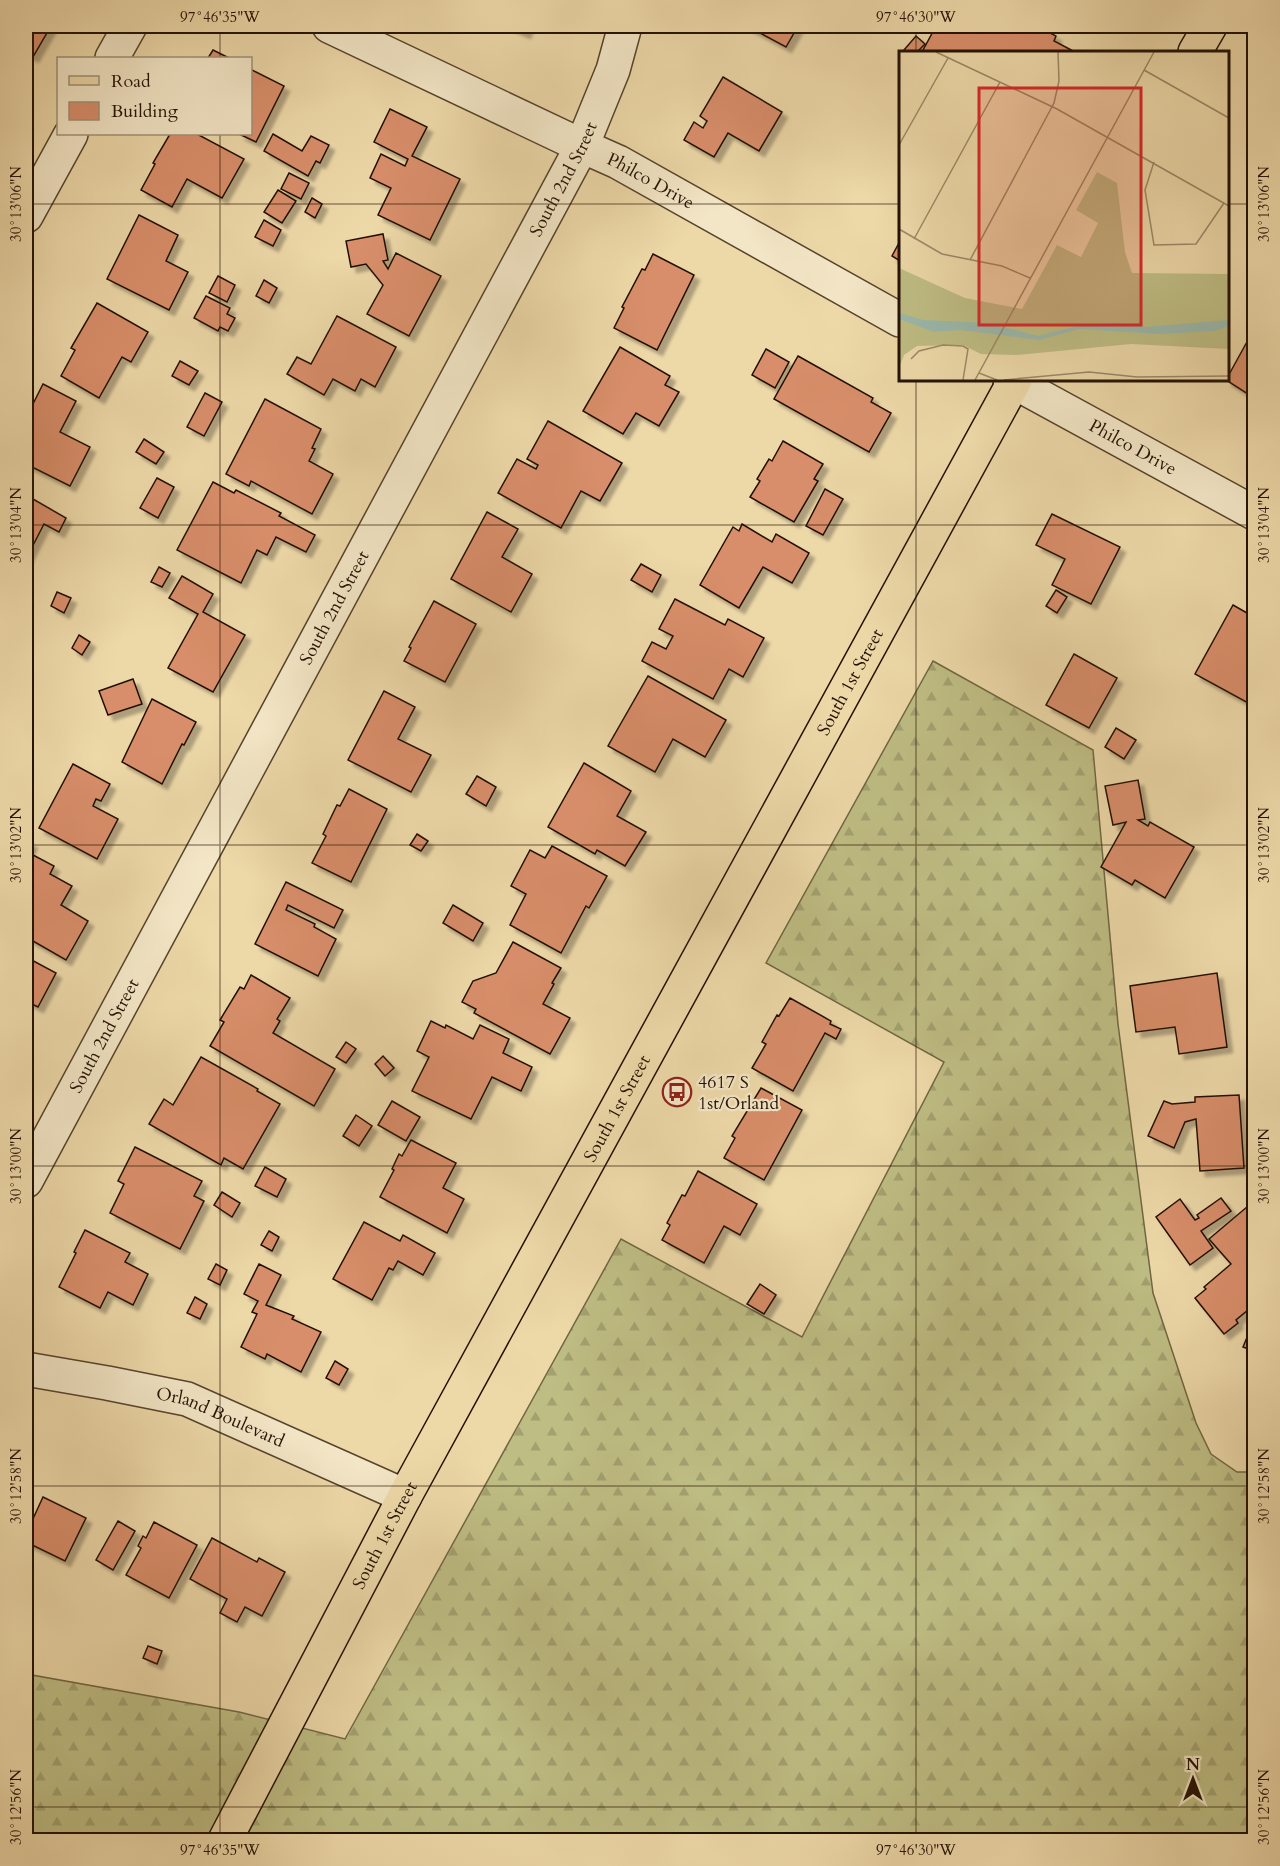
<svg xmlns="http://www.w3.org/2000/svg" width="1280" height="1866" viewBox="0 0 1280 1866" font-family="Cardo,serif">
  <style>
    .forest { fill: url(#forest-firs); stroke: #706743; stroke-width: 1.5 }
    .building { fill: #d88e6b; stroke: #231103; stroke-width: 1.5; filter: url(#shadow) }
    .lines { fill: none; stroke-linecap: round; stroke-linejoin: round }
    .minor-casing { stroke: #56432c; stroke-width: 36 }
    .major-casing { stroke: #231103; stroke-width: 36 }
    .minor { stroke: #f3e6c6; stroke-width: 33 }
    .major { stroke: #edd8a8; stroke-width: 33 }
    .ticks { fill: none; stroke: #231103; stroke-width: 1.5; stroke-opacity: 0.45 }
    .labels { text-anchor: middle; stroke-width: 4.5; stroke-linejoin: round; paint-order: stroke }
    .street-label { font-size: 18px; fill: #231103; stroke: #f3e6c6 }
    .poi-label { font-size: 18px; fill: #231103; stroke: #f3e6c6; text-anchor: start }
    .inset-road { fill: none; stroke: #9c8866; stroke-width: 1.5 }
    .view { fill: #d62828; fill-opacity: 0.15; stroke: #d62828; stroke-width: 3 }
    .inset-edge { fill: none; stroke: #231103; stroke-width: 3 }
    .neatline { fill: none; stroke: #231103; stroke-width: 2 }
    .ticks-label { font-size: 15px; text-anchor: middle; fill: #231103 }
  </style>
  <defs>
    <pattern id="forest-firs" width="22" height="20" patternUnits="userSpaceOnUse" patternTransform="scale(1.5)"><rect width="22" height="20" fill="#bebd83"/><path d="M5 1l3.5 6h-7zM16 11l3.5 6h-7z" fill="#a3a170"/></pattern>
    <filter id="shadow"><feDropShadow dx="5.5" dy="5.5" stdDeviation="1.5" flood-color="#0004"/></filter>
  </defs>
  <rect width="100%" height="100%" fill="#edd8a8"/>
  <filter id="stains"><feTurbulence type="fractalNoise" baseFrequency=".00333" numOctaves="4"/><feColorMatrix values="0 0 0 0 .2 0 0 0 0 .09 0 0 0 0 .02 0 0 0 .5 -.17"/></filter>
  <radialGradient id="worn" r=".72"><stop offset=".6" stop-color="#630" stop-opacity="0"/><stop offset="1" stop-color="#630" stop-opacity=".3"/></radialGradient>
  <path class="forest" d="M933 661 1093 750 1118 1024 1153 1293 1196 1423 1211 1454 1237 1472H1254V1840H26V1674L239 1712 345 1739 621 1239 802 1337 944 1062 766 963Z"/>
  <g class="building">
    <path d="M26 26H51L33 57 26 53Z"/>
    <path d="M509 26H528L525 33Z"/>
    <path d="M747 26H798L786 47Z"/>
    <path d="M936 26H954L962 30 965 26H1037L1056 36 1054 41 1075 52H922Z"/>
    <path d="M916 36 925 44 917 52H906L904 50Z"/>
    <path d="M213 50 229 58H208Z"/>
    <path d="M250 69 284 86 256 142 239 134H250Z"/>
    <path d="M723 77 782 112 759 151 728 133 714 157 684 140 694 122 703 128 707 121 700 116Z"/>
    <path d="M390 109 427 127 412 156 460 179 430 240 378 215 391 188 370 178 381 154 405 166 408 159 374 142Z"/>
    <path d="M170 134H197L244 159 222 198 187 179 172 207 141 190 155 164 153 163Z"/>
    <path d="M273 134 302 151 311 136 329 145 320 163 316 161 308 176 264 151Z"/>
    <path d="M289 173 309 183 301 199 281 189Z"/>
    <path d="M278 190 296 201 282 223 264 212Z"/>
    <path d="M312 198 322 204 315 218 305 212Z"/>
    <path d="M139 215 178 235 166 261 188 272 169 310 107 279Z"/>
    <path d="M264 220 281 230 273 246 255 237Z"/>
    <path d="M383 234 388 260 383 261 388 269 396 253 441 276 409 336 367 314 383 285 366 264 351 267 346 241Z"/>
    <path d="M900 241V261L892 256Z"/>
    <path d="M653 254 694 275 657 350 614 328 624 308 622 307 642 269 645 270Z"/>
    <path d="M218 276 235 285 227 302 209 293Z"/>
    <path d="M264 280 277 288 269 303 256 296Z"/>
    <path d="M206 296 230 308 227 314 235 318 228 331 220 327 218 331 194 318Z"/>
    <path d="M97 303 148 332 131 362 122 357 99 398 61 376 75 350 71 348Z"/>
    <path d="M337 316 396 347 375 387 361 379 355 391 333 379 324 395 287 374 297 357 311 364Z"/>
    <path d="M1248 340 1254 344V398L1226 380Z"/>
    <path d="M620 347 670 376 665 385 679 392 659 426 636 413 623 434 583 411Z"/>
    <path d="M766 349 789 362 775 388 752 375Z"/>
    <path d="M798 356 873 398 871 402 891 413 869 452 774 399Z"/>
    <path d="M180 361 198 371 189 385 172 376Z"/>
    <path d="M43 384 76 401 60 432 90 447 70 486 26 464V418Z"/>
    <path d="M205 393 222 402 204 436 187 427Z"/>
    <path d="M265 399 321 429 312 448 315 449 309 461 333 474 312 514 251 481 249 486 226 474Z"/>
    <path d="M548 421 622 463 600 501 581 491 561 528 498 493 517 459 536 469 538 465 527 459Z"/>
    <path d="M144 439 164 452 156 464 136 452Z"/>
    <path d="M783 441 823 464 814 479 818 481 794 522 750 497 760 481 757 479 769 459 772 461Z"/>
    <path d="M157 478 174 487 158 518 140 508Z"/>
    <path d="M213 482 234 493 236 490 281 513 279 516 315 535 306 552 276 537 267 555 257 550 241 583 177 550Z"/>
    <path d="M825 489 843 499 823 535 806 526Z"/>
    <path d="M26 495 66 518 59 532 44 524 26 559Z"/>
    <path d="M487 512 518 529 502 557 532 574 511 612 451 579Z"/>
    <path d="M1052 514 1120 547 1091 604 1052 585 1065 559 1036 545Z"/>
    <path d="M742 524 772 542 776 534 809 553 792 583 763 567 739 608 700 585 733 527 739 531Z"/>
    <path d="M641 564 661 575 652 592 631 580Z"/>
    <path d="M159 567 170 573 162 587 151 582Z"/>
    <path d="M182 576 213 594 203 612 245 635 213 692 168 668 198 614 169 598Z"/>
    <path d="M1056 590 1067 597 1057 613 1046 606Z"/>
    <path d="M57 592 71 598 64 613 51 606Z"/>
    <path d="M675 599 725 625 728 619 764 638 743 677 729 669 713 699 642 661 652 642 666 649 673 636 659 629Z"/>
    <path d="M434 601 476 624 445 682 404 661 411 648 409 647Z"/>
    <path d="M1233 605 1254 617V640L1248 653 1254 656V696L1250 704 1195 674Z"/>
    <path d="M79 635 90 642 82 655 72 648Z"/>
    <path d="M1074 654 1117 678 1089 728 1046 705Z"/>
    <path d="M648 676 726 720 705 757 673 739 655 772 608 746Z"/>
    <path d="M133 679 142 704 108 715 99 691Z"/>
    <path d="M384 691 415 707 398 739 431 755 411 792 348 760Z"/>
    <path d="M152 699 196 722 184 745 182 744 162 784 122 762Z"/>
    <path d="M1116 728 1136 740 1124 759 1105 747Z"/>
    <path d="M584 763 631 791 617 816 646 832 625 866 597 850 595 854 548 827Z"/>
    <path d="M73 764 110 784 101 801 96 799 93 806 118 819 97 859 39 828Z"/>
    <path d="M477 776 496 787 486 806 466 794Z"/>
    <path d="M1138 780 1145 819 1138 820 1148 826 1150 822 1194 847 1165 898 1135 880 1132 885 1101 867 1126 822 1113 825 1105 786Z"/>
    <path d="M349 789 387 809 351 882 312 863 326 836 323 834 337 805 340 806Z"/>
    <path d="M417 834 428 841 421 851 410 845Z"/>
    <path d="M26 840 32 843 26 855Z"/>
    <path d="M552 846 607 876 589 908 586 906 561 953 510 925 526 894 511 886 530 850 545 858Z"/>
    <path d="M33 855 54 866 50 874 72 886 61 905 88 921 66 960 26 937V868Z"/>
    <path d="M286 882 343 910 334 928 288 905 286 910 315 924 314 927 336 939 318 976 255 944Z"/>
    <path d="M453 905 483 923 473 941 443 923Z"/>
    <path d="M513 942 561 968 552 983 554 984 543 1004 570 1018 550 1054 474 1013 476 1009 462 1002 473 981 496 973Z"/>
    <path d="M26 957 56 973 38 1007 26 1001Z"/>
    <path d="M1217 973 1227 1047 1179 1054 1175 1027 1136 1032 1130 986Z"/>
    <path d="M251 975 290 998 277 1019 280 1021 273 1033 335 1069 314 1106 210 1046 224 1022 220 1020 240 987 244 989Z"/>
    <path d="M790 998 831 1021 830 1024 841 1029 836 1039 825 1033 793 1091 752 1068 766 1044 762 1042 777 1015 779 1016Z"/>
    <path d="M431 1021 445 1028 446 1025 473 1039 480 1025 509 1039 503 1053 532 1067 521 1091 492 1077 471 1119 412 1091 429 1057 417 1051Z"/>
    <path d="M346 1042 356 1049 346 1063 336 1057Z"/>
    <path d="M383 1056 394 1068 385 1076 375 1064Z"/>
    <path d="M201 1057 258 1089 257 1091 280 1104 243 1169 224 1158 221 1165 149 1124 164 1099 173 1105Z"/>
    <path d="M761 1088 802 1110 764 1180 724 1158 735 1138 732 1136Z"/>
    <path d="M1239 1095 1244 1168 1200 1171 1196 1119 1185 1122 1174 1148 1148 1136 1164 1101 1172 1104 1195 1102V1097Z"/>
    <path d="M392 1101 420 1117 406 1141 378 1125Z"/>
    <path d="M356 1115 372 1126 359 1146 343 1136Z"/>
    <path d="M411 1140 456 1163 443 1188 464 1199 447 1233 380 1197 394 1170 392 1169 399 1154 402 1156Z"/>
    <path d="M135 1147 202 1181 194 1196 204 1201 180 1249 110 1213 124 1184 118 1181Z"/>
    <path d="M265 1167 286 1179 277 1197 255 1186Z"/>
    <path d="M698 1171 757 1204 740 1235 724 1226 704 1263 662 1240 670 1225 667 1223 682 1195 685 1196Z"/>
    <path d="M222 1192 240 1203 232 1217 214 1205Z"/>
    <path d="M1221 1198 1231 1211 1201 1231 1213 1248 1190 1265 1156 1217 1180 1199 1195 1220 1199 1218 1197 1215Z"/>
    <path d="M1254 1201V1305L1236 1320 1238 1323 1224 1334 1195 1298 1206 1289 1204 1287 1231 1264 1209 1239Z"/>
    <path d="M364 1222 400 1241 403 1235 435 1253 423 1275 398 1261 393 1270 389 1268 372 1300 333 1279Z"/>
    <path d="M85 1230 130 1253 125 1262 148 1274 133 1305 108 1292 100 1308 59 1287 76 1253 74 1252Z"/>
    <path d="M269 1231 279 1237 272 1251 261 1245Z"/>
    <path d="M216 1264 227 1270 220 1285 208 1279Z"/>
    <path d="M259 1264 281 1275 266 1305 294 1316 292 1319 321 1332 301 1372 267 1354 265 1359 241 1347 257 1314 252 1312 258 1301 244 1294Z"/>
    <path d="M760 1284 776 1295 764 1314 747 1304Z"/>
    <path d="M195 1297 207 1304 200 1319 187 1313Z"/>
    <path d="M1248 1335 1254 1337V1351L1243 1347Z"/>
    <path d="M335 1361 348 1369 339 1385 326 1378Z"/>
    <path d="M43 1497 86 1518 65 1561 26 1542V1534Z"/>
    <path d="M118 1521 135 1531 113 1570 96 1560Z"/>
    <path d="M154 1522 197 1545 169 1598 126 1575 141 1548 138 1546 143 1536 146 1538Z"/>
    <path d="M212 1538 257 1562 259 1558 285 1572 262 1616 245 1607 237 1622 220 1613 227 1599 190 1579Z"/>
    <path d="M148 1646 162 1651 157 1664 143 1658Z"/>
  </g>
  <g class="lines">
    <g class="minor-casing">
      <g id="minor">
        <path id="s1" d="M329 26 582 146 618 162 900 320"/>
        <path d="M112 58 130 26"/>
        <path d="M26 216 71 134"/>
        <path id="s2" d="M1010 380 1254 513"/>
        <path id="s3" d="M26 1181 582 146 613 70 625 26"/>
        <path id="s4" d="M26 1369 107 1383 187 1399 405 1496"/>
      </g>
    </g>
    <g class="major-casing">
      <g id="major">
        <path d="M1195 52 1210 26"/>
        <path id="s5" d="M225 1840 405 1496 1015 380"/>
      </g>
    </g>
    <use href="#minor" class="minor"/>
    <use href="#major" class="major"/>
  </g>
  <path class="ticks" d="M220 26V58M916 26V52M220 134V1840M26 204H900M1228 204H1254M916 380V1840M26 525H1254M26 845H1254M26 1166H1254M26 1486H1254M26 1807H1254"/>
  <defs>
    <g id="bus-ring" transform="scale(1.5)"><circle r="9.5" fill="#f3e6c6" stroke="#8f2418" stroke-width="1.5"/><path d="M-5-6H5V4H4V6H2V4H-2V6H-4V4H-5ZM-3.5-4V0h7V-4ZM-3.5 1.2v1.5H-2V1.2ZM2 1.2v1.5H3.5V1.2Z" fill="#8f2418"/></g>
  </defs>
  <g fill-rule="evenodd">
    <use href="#bus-ring" x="677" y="1092"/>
  </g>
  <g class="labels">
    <g class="street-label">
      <text dy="6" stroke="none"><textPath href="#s3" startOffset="1137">South 2nd Street</textPath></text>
      <text dy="6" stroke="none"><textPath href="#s1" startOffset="357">Philco Drive</textPath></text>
      <text dy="6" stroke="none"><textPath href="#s2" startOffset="140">Philco Drive</textPath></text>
      <text dy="6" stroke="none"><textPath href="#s3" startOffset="651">South 2nd Street</textPath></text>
      <text dy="6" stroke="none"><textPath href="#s5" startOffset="1316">South 1st Street</textPath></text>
      <text dy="6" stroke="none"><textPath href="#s3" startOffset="165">South 2nd Street</textPath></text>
      <text dy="6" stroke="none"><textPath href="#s5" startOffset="830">South 1st Street</textPath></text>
      <text dy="6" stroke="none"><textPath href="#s4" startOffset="201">Orland Boulevard</textPath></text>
      <text dy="6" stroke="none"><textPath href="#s5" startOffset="344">South 1st Street</textPath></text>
    </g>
    <g class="poi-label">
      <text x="698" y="1088">4617 S<tspan x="698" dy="21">1st/Orland</tspan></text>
    </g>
  </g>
  <g transform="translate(899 51)">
    <rect width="330" height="330" fill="#edd8a8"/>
    <path d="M198 121 218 132 226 201 233 222 330 223V298L232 293 118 304 82 303 64 294 18 295 5 304 0 317V217L66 247 123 258 158 194 182 206 199 172 177 159Z" fill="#bebd83"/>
    <path d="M0 262 24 269 90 272 139 285 178 275 220 272 249 276 330 269V275L315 280 261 283 180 278 140 289 62 279 35 281 0 268Z" fill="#9ab9ad"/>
    <path class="inset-road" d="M37 1 158 58 330 155M245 19 330 67M0 94 49 7M255 111 246 139 255 194 297 193 325 152M0 178 43 203 103 215 131 227M15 188 101 31M71 209 155 52 160 30 159 1M12 308 20 300 44 294 64 295 69 298 64 329M80 322 98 329M76 329 255 1M105 329 190 321 238 326 330 325"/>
    <path class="view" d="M80 37H242V274H80Z"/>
    <rect width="330" height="330" class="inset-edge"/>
  </g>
  <rect width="1280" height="1866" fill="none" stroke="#edd8a8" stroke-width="66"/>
  <rect x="57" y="57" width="195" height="78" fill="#f3e6c6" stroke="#a09178" stroke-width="1.5"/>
  <rect x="69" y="76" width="30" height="9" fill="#edd8a8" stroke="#a09178" stroke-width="1.5"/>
  <text x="111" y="87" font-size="18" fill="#231103">Road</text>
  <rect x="69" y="102" width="30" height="18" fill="#d88e6b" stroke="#a09178" stroke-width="1.5"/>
  <text x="111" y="117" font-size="18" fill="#231103">Building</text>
  <g transform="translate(1193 1779)" stroke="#f3e6c6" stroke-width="4.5" paint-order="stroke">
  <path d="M0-4.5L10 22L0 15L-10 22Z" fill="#231103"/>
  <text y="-9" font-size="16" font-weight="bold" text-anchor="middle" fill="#231103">N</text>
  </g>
  <rect x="33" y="33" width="1214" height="1800" class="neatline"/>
  <g class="ticks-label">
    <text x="220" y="22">97°46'35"W</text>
    <text x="916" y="22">97°46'30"W</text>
    <text transform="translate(16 204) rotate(-90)" y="5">30°13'06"N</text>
    <text transform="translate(1264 204) rotate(-90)" y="5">30°13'06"N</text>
    <text transform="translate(16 525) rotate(-90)" y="5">30°13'04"N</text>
    <text transform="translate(1264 525) rotate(-90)" y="5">30°13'04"N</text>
    <text transform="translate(16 845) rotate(-90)" y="5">30°13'02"N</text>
    <text transform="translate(1264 845) rotate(-90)" y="5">30°13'02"N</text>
    <text transform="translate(16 1166) rotate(-90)" y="5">30°13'00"N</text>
    <text transform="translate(1264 1166) rotate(-90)" y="5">30°13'00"N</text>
    <text transform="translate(16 1486) rotate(-90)" y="5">30°12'58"N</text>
    <text transform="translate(1264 1486) rotate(-90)" y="5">30°12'58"N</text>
    <text transform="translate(16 1807) rotate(-90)" y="5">30°12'56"N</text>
    <text transform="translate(1264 1807) rotate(-90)" y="5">30°12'56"N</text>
    <text x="220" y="1855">97°46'35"W</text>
    <text x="916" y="1855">97°46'30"W</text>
  </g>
  <rect width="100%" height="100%" filter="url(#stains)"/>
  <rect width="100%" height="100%" fill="url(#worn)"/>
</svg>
